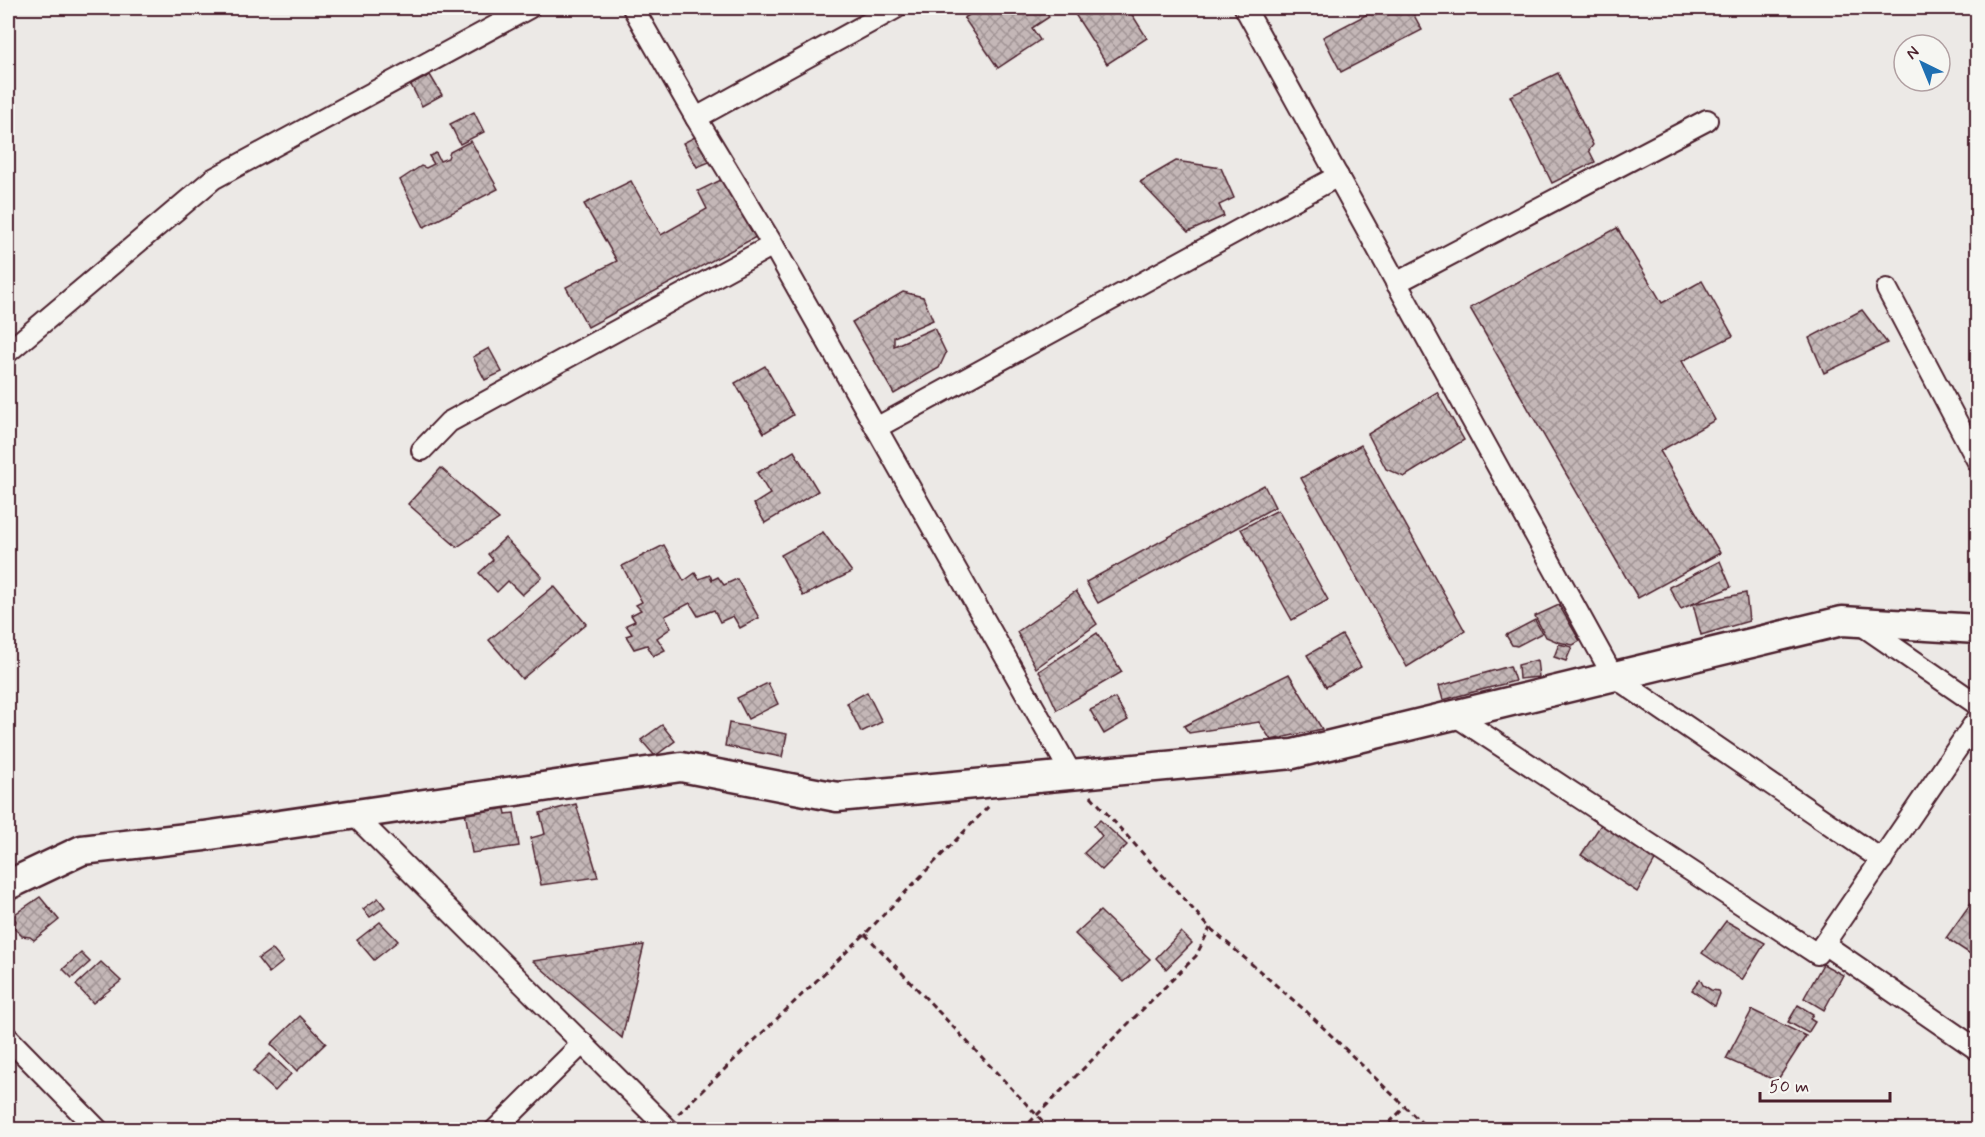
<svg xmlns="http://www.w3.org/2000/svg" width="1985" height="1137" viewBox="0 0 1985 1137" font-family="Mynerve,sans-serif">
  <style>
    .building { fill: url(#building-cross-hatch); stroke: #4a1f2b; stroke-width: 1.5 }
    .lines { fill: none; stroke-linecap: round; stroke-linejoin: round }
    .street-casing { stroke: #4a1f2b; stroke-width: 24 }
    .secondary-casing { stroke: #4a1f2b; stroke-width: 33 }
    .path { stroke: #4a1f2b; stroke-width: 3; stroke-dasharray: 6 4.5; stroke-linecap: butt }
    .street { stroke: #f6f6f2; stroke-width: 20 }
    .secondary { stroke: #f6f6f2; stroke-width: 28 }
  </style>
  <defs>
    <pattern id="building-cross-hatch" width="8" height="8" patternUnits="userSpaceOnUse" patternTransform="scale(1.5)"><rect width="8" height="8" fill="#c4b7b7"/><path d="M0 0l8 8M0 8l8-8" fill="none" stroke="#a19495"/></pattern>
  </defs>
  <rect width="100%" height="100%" fill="#ece9e6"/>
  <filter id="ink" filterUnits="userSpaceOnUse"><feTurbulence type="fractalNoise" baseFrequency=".0167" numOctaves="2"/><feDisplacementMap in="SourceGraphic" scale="12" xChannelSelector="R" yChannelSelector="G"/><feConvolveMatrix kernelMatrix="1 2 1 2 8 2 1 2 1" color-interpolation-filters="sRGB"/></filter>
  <g filter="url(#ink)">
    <g class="building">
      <path d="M980 8H1043L1049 17 1032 28 1040 40 998 68 964 18Z"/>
      <path d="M1071 8H1128L1147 38 1107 64Z"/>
      <path d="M1379 8H1410L1422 30 1341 72 1323 37Z"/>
      <path d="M1558 73 1593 145 1589 150 1595 162 1552 183 1510 96Z"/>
      <path d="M430 75 442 95 422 106 411 85Z"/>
      <path d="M474 112 484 132 460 144 450 124Z"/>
      <path d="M697 136 712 161 697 167 683 143Z"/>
      <path d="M471 141 498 189 424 227 400 180 421 166 426 168 434 164 429 156 436 153 440 161 448 158 450 152Z"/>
      <path d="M1176 161 1221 168 1234 198 1219 205 1224 216 1188 232 1140 182Z"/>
      <path d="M723 179 756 237 588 327 566 287 617 261 584 204 631 181 661 235 707 209 698 191Z"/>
      <path d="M1617 228 1662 303 1702 281 1733 336 1682 361 1715 420 1660 451 1720 553 1638 598 1470 308Z"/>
      <path d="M903 292 923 297 933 320 894 337V346L934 328 946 353 939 368 894 394 852 322Z"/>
      <path d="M1862 310 1887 343 1824 373 1809 338Z"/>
      <path d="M489 348 502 372 485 380 473 357Z"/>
      <path d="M765 366 793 415 764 433 735 383Z"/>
      <path d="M1437 392 1464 440 1404 477 1386 469 1368 434Z"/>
      <path d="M1361 445 1465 631 1407 667 1301 478Z"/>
      <path d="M794 451 818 491 765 523 754 504 770 494 757 473Z"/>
      <path d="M441 468 499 519 457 547 408 504Z"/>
      <path d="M1264 485 1275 507 1098 603 1086 582Z"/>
      <path d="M1278 510 1328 600 1292 620 1241 529Z"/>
      <path d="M823 532 852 572 803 596 781 555Z"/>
      <path d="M505 538 542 577 522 595 508 581 497 592 479 573 493 560 488 554Z"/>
      <path d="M664 545 684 581 695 573 699 579 710 575 712 580 718 577 724 585 737 579 759 618 740 628 733 616 720 622 714 610 698 616 690 603 665 616 671 628 657 638 665 650 653 656 647 645 634 649 626 636 632 634 626 625 635 621 631 615 641 610 636 605 642 602 622 566Z"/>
      <path d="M1720 561 1731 587 1681 609 1669 587Z"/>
      <path d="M554 586 586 624 522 679 489 640Z"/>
      <path d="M1076 591 1097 624 1036 668 1017 632Z"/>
      <path d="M1746 593 1749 621 1701 635 1693 604Z"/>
      <path d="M1559 605 1580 641 1573 645 1558 642 1546 637 1535 616Z"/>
      <path d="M1535 620 1542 633 1517 646 1512 645 1506 635Z"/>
      <path d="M1097 633 1122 672 1057 710 1039 671Z"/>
      <path d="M1342 635 1361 667 1326 687 1307 655Z"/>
      <path d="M1559 644 1572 647 1566 661 1554 657Z"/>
      <path d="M1537 660 1539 677 1519 679 1518 665Z"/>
      <path d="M1510 666 1515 681 1443 700 1439 686Z"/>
      <path d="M1289 674 1322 729 1271 740 1259 722 1189 733 1184 726Z"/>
      <path d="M768 683 778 704 748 719 737 698Z"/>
      <path d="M867 692 882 722 861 732 847 703Z"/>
      <path d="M1115 698 1128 720 1104 734 1090 710Z"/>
      <path d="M729 723 787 734 782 757 725 746Z"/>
      <path d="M662 725 675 741 655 756 641 740Z"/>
      <path d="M503 800 506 814 514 813 519 846 472 853 464 806Z"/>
      <path d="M576 804 598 877 541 885 531 838 545 834 540 813Z"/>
      <path d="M1100 820 1127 845 1102 870 1084 853 1102 836 1094 826Z"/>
      <path d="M1604 820 1657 857 1637 892 1581 855Z"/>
      <path d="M1978 893V959L1946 938Z"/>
      <path d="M40 897 59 920 34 940 30 937 22 936 14 928 16 921 12 916Z"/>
      <path d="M378 898 385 907 370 917 363 909Z"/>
      <path d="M1100 911 1150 959 1124 982 1075 934Z"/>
      <path d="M1726 921 1765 943 1742 980 1702 953Z"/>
      <path d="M380 922 398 941 374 960 357 940Z"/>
      <path d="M1181 932 1192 943 1166 969 1156 958Z"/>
      <path d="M644 945 622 1038 533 961Z"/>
      <path d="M272 949 283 962 269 973 258 959Z"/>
      <path d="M81 953 90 962 72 978 63 969Z"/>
      <path d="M101 962 121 981 93 1003 76 985Z"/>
      <path d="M1823 964 1843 975 1824 1010 1804 998Z"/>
      <path d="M1700 979 1703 985 1711 990 1719 991 1720 994 1715 1006 1692 990Z"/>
      <path d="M1798 1005 1813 1014 1810 1019 1815 1022 1808 1033 1788 1022Z"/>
      <path d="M1752 1010 1806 1036 1777 1081 1726 1059Z"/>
      <path d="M300 1016 326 1043 297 1071 271 1044Z"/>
      <path d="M270 1054 291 1074 275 1091 253 1071Z"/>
    </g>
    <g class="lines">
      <g class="street-casing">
        <g id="street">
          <path d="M633 8 696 118 773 245 1072 775"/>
          <path d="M1245 8 1613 676 1882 860"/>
          <path d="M696 118 896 8"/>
          <path d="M1396 283 1707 120"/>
          <path d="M1887 289 1978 462"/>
          <path d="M8 352 213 179 529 8"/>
          <path d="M876 428 1338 176"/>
          <path d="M422 450 449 422 773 245"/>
          <path d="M1859 623 1978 705"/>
          <path d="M1454 715 1817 954 1978 718"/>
          <path d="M353 814 669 1130"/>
          <path d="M1824 944 1978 1050"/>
          <path d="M8 1038 98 1130"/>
          <path d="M495 1130 583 1043"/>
        </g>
      </g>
      <g class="secondary-casing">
        <path id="secondary" d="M8 885 82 850 204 836 681 767 837 797 1293 754 1842 621 1978 629"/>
      </g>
      <g class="path">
        <path d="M1091 796 1210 928 1307 1012 1429 1130"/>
        <path d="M865 934 1051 1130"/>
        <path d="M678 1114 865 934 989 806"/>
        <path d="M1022 1130 1196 956 1210 928"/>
        <path d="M1382 1130 1406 1106"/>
      </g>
      <use href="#street" class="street"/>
      <use href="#secondary" class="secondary"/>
    </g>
  </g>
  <rect width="1985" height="1137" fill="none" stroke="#f6f6f2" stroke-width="30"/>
  <rect x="15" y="15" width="1955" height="1107" fill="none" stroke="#4a1f2b" stroke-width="2" filter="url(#ink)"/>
  <g transform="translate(1922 63) rotate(317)"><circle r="28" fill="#f6f6f2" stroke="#b1a0a2" stroke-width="1.5"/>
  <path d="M0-4.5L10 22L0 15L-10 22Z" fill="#1f6fb2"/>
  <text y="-9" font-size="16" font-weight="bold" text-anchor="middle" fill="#4a1f2b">N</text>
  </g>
  <path d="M1760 1092v9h130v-9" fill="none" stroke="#4a1f2b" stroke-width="3"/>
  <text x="1769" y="1092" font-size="18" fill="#4a1f2b" stroke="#f6f6f2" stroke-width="4.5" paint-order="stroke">50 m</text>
</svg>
